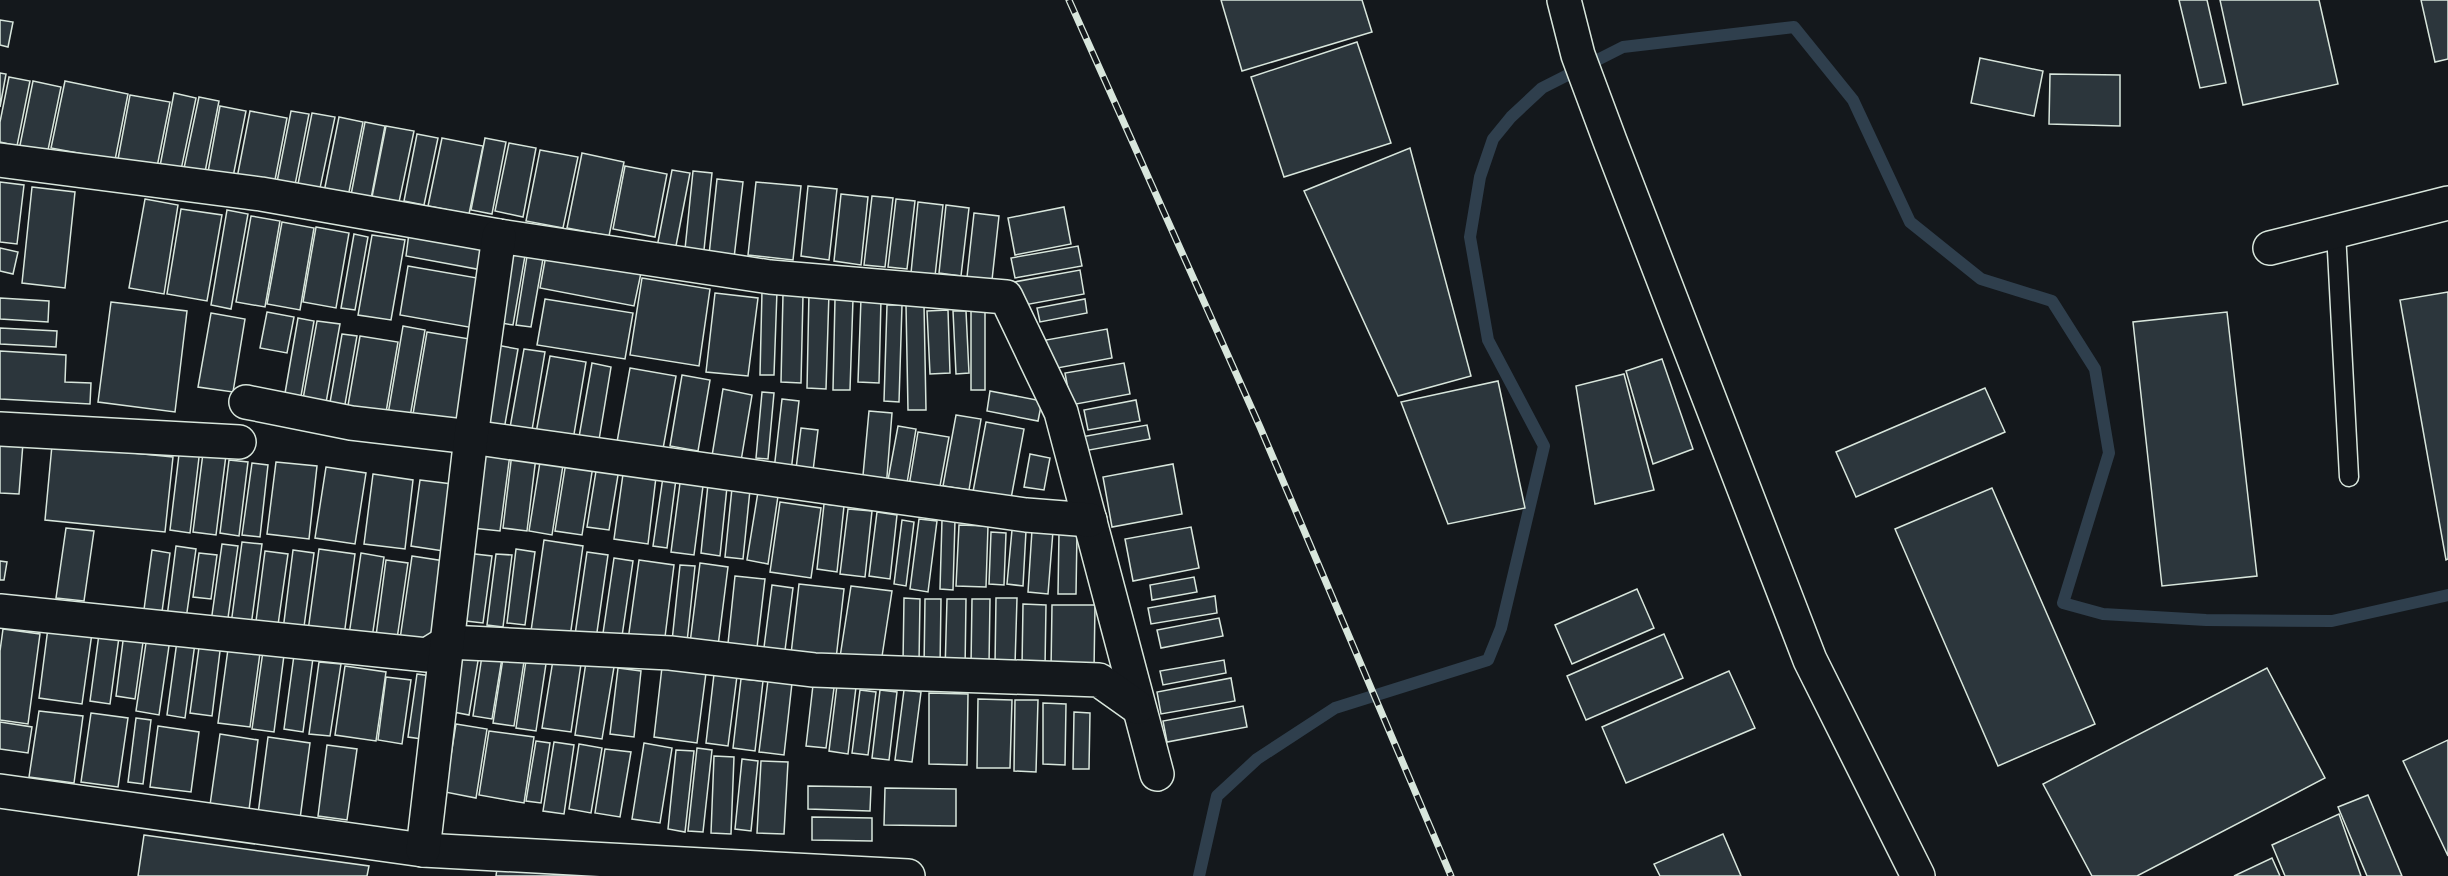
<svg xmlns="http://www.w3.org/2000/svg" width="2448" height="876" viewBox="0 0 2448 876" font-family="Bitter,serif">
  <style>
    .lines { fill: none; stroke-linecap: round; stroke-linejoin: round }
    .stream { stroke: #2f3f4d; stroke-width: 12 }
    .building { fill: #2c363c; stroke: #d8e6dc; stroke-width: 1.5 }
    .lane-casing { stroke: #d8e6dc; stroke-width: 21 }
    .street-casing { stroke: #d8e6dc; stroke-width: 36 }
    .lane { stroke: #14181c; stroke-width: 18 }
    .street { stroke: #14181c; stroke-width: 33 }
    .rail-casing { stroke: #d8e6dc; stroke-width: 7 }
    .rail { stroke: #14181c; stroke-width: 4.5; stroke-dasharray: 14; stroke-linecap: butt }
  </style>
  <rect width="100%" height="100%" fill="#14181c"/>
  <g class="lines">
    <path class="stream" d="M1199 876 1217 796 1257 759 1335 708 1488 660 1501 628 1544 446 1488 340 1470 237 1480 177 1493 139 1511 117 1542 88 1623 47 1794 27 1853 100 1910 222 1981 279 2052 301 2095 369 2109 453 2063 603 2103 614 2206 620 2332 621 2448 595"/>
  </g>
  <g class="building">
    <path d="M1221 0H1362L1372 32 1242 71Z"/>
    <path d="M2179 0H2207L2226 83 2200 88Z"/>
    <path d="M2220 0H2319L2338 84 2243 105Z"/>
    <path d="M2421 0H2448V59L2435 62Z"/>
    <path d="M0 20 13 22 8 47 0 45Z"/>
    <path d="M1357 42 1391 143 1284 177 1251 77Z"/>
    <path d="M1980 58 2043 71 2034 116 1971 103Z"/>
    <path d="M0 73 6 74 0 107Z"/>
    <path d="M2050 74 2120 75V126L2049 124Z"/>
    <path d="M9 77 30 81 17 146 0 142V122Z"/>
    <path d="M33 81 61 87 47 155 19 150Z"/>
    <path d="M65 81 128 94 115 160 51 148Z"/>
    <path d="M174 93 196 98 181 170 160 166Z"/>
    <path d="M130 95 170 102 157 167 118 159Z"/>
    <path d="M199 97 219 101 204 177 183 173Z"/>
    <path d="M220 106 246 111 233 177 208 172Z"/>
    <path d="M250 111 287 118 274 185 237 178Z"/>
    <path d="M291 111 309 114 295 185 277 182Z"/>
    <path d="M312 113 335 117 319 193 297 189Z"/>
    <path d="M339 117 363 122 347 202 323 197Z"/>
    <path d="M365 122 385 126 370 204 350 200Z"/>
    <path d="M386 126 414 131 398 207 371 202Z"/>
    <path d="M417 134 438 138 424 205 404 201Z"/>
    <path d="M442 138 483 146 469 214 428 206Z"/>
    <path d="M485 138 506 142 492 214 471 210Z"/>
    <path d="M509 143 536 148 523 217 495 211Z"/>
    <path d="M1410 148 1471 376 1398 396 1304 191Z"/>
    <path d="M540 150 578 157 563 228 526 221Z"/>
    <path d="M582 153 624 162 609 236 567 228Z"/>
    <path d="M625 166 667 174 655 237 613 229Z"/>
    <path d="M672 170 690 173 675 251 657 247Z"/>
    <path d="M693 171 712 173 704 250 685 249Z"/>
    <path d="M717 179 743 182 734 258 709 255Z"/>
    <path d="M0 182 24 185 17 244 0 242Z"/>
    <path d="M756 182 801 186 793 260 748 255Z"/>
    <path d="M808 186 837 189 829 260 801 256Z"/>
    <path d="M32 187 75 192 65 288 22 283Z"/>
    <path d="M841 194 868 197 861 265 834 261Z"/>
    <path d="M872 196 893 198 885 267 864 265Z"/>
    <path d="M145 199 178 205 164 294 129 288Z"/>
    <path d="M896 199 915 201 907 269 888 267Z"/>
    <path d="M918 202 943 205 935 276 911 273Z"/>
    <path d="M946 205 969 208 961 276 939 273Z"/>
    <path d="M1064 207 1071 244 1015 255 1008 218Z"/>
    <path d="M181 209 222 215 207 301 167 294Z"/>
    <path d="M227 210 248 214 231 309 211 305Z"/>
    <path d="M974 213 999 216 992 280 967 277Z"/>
    <path d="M251 216 280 221 265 307 236 302Z"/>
    <path d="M282 222 314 228 300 310 267 304Z"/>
    <path d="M316 227 349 233 336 308 303 302Z"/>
    <path d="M409 233 486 246 482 270 406 256Z"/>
    <path d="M354 234 368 237 355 310 341 308Z"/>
    <path d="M372 235 405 240 391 320 358 315Z"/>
    <path d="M1078 246 1082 266 1015 278 1011 258Z"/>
    <path d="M0 248 18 252 13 274 0 271Z"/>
    <path d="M508 248 526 250 513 325 495 322Z"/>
    <path d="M528 250 544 253 531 327 516 325Z"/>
    <path d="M546 255 641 273 634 306 540 288Z"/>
    <path d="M408 266 483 279 474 328 400 315Z"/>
    <path d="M1080 270 1084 294 1019 306 1014 282Z"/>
    <path d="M642 278 710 289 699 366 630 355Z"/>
    <path d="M762 291H777L774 375H760Z"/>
    <path d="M809 292 829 293 826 389 807 388Z"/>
    <path d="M2448 292V559L2446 560 2400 300Z"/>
    <path d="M715 293 758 298 748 376 706 372Z"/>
    <path d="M783 294 803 295 801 383 781 382Z"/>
    <path d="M0 298 49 301 48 322 0 319Z"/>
    <path d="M861 298 881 299 879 383 858 382Z"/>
    <path d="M545 299 633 313 625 359 537 345Z"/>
    <path d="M835 299H853L850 390H833Z"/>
    <path d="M1085 299 1087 313 1040 322 1037 308Z"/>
    <path d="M111 302 187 311 175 412 98 402Z"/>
    <path d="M924 304 926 410H908L906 305Z"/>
    <path d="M887 305H902L899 402 884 401Z"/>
    <path d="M948 310 950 373 930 374 927 311Z"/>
    <rect x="971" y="310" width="14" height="80"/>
    <path d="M953 311H966L969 373 956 374Z"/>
    <path d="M267 312 294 317 287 353 260 348Z"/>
    <path d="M2227 312 2257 576 2162 586 2133 322Z"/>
    <path d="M211 313 245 319 233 392 198 387Z"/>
    <path d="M298 318 314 321 300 402 284 399Z"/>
    <path d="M317 321 340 324 326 403 303 399Z"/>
    <path d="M403 326 425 330 409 423 387 420Z"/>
    <path d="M0 328 57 331 56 347 0 344Z"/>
    <path d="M1107 329 1112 358 1052 369 1046 340Z"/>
    <path d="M427 332 476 340 462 423 413 414Z"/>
    <path d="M342 334 357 336 344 410 329 408Z"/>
    <path d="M360 336 398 342 384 424 346 417Z"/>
    <path d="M491 344 518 349 504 430 477 426Z"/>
    <path d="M524 349 545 352 531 436 509 433Z"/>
    <path d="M0 351 66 355 65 382 91 383 90 404 0 399Z"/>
    <path d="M550 356 586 362 573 440 536 433Z"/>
    <path d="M1662 359 1693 449 1653 464 1626 371Z"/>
    <path d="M592 363 611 367 599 440 579 437Z"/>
    <path d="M1124 363 1130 394 1071 405 1065 373Z"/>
    <path d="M630 368 676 376 663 449 617 442Z"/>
    <path d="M1624 374 1654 490 1595 504 1576 386Z"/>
    <path d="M682 375 710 380 698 451 670 446Z"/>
    <path d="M1498 381 1525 508 1448 524 1401 402Z"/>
    <path d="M1985 388 2005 432 1856 497 1836 452Z"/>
    <path d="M723 389 752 395 741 461 712 456Z"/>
    <path d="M990 391 1042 401 1038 421 987 411Z"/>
    <path d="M762 392 774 393 768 459 756 458Z"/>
    <path d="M782 399 799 401 791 472 774 470Z"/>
    <path d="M1136 400 1140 421 1088 430 1084 410Z"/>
    <path d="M869 411 892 413 886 489 862 486Z"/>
    <path d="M956 415 981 419 969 490 943 486Z"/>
    <path d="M986 422 1024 429 1010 504 972 497Z"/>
    <path d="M1147 425 1150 439 1084 451 1081 437Z"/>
    <path d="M898 426 916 429 907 483 888 480Z"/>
    <path d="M801 428 818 430 813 471 796 469Z"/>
    <path d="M918 432 949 437 938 497 908 492Z"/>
    <path d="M0 442 23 443 19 494 0 493Z"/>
    <path d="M52 445 173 457 165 532 45 520Z"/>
    <path d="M180 446 200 449 190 533 170 530Z"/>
    <path d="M473 449 510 454 500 531 463 527Z"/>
    <path d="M203 453 226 455 216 535 193 532Z"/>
    <path d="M512 453 536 457 527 531 503 528Z"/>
    <path d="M1030 454 1050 458 1044 490 1024 487Z"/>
    <path d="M229 460 248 462 239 536 220 533Z"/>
    <path d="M276 462 317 466 309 539 267 534Z"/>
    <path d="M540 462 563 465 552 535 529 531Z"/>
    <path d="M566 462 593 466 582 535 555 531Z"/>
    <path d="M252 463 268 465 260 537 242 535Z"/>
    <path d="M1173 464 1182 514 1112 527 1103 477Z"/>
    <path d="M597 465 619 469 609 530 587 527Z"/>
    <path d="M326 467 366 473 355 544 315 538Z"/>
    <path d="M373 474 413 480 405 549 364 544Z"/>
    <path d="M623 474 656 477 648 544 614 539Z"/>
    <path d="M663 477 676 479 667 548 653 546Z"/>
    <path d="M420 480 460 485 450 552 411 546Z"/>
    <path d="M680 483 703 486 694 555 671 552Z"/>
    <path d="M708 484 727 487 720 556 701 553Z"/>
    <path d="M732 488 750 490 743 559 725 557Z"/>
    <path d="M1992 488 2095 724 1998 766 1895 529Z"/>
    <path d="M758 492 778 496 768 564 747 560Z"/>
    <path d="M780 502 821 508 811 578 770 572Z"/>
    <path d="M824 504 844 506 837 572 817 569Z"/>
    <path d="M848 509 872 511 865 577 840 574Z"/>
    <path d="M877 512 897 515 890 579 869 576Z"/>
    <path d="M919 519 937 521 928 592 910 589Z"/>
    <path d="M902 520 914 522 906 586 894 584Z"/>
    <path d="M942 520H955L953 590 940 589Z"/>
    <path d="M959 525 988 526 986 587 956 586Z"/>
    <path d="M1191 527 1199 568 1133 581 1125 539Z"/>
    <path d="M66 528 94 531 84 601 56 598Z"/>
    <path d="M1012 530 1026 531 1023 586 1007 584Z"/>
    <path d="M1032 530 1053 531 1048 594 1028 592Z"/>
    <path d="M991 532 1006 533 1004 585 989 584Z"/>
    <path d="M1059 532H1077L1076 594H1058Z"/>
    <path d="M544 540 583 546 570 637 531 631Z"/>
    <path d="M242 542 262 544 251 626 231 624Z"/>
    <path d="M222 544 238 546 227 625 211 622Z"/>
    <path d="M176 546 196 549 186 619 167 617Z"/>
    <path d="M319 549 355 554 344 636 308 631Z"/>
    <path d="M516 549 535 552 525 625 507 623Z"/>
    <path d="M152 550 170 553 161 619 143 617Z"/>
    <path d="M293 550 314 553 303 634 283 630Z"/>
    <path d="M265 551 288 554 277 632 255 629Z"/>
    <path d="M587 552 608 555 596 639 575 635Z"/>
    <path d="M199 553 217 555 211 599 193 597Z"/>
    <path d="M361 553 384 557 372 638 349 635Z"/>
    <path d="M466 553 492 556 483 623 457 620Z"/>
    <path d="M496 554 512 555 503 627 487 625Z"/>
    <path d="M412 556 451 562 440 644 400 639Z"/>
    <path d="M614 558 633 561 621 643 602 640Z"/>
    <path d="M386 560 408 563 397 639 376 636Z"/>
    <path d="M639 560 674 565 664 645 628 640Z"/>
    <path d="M0 561 7 562 4 580H0Z"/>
    <path d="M700 563 728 567 718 646 690 643Z"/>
    <path d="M680 565 695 566 687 642 672 641Z"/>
    <path d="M735 576 765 579 756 656 727 653Z"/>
    <path d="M1194 577 1197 592 1152 600 1150 585Z"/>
    <path d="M799 584 844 589 836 659 791 654Z"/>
    <path d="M772 585 793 588 784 658 763 655Z"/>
    <path d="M851 586 892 591 881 663 840 657Z"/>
    <path d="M1637 589 1654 628 1572 664 1555 625Z"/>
    <path d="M1215 596 1217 613 1151 624 1148 608Z"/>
    <path d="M904 598 920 599 919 663 903 662Z"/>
    <path d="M996 598H1017L1015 665H995Z"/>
    <path d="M925 599H941L940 669 924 668Z"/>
    <path d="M947 599H966L965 672 945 671Z"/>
    <path d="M972 599H990L989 665H971Z"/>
    <path d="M1023 604 1046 605 1045 668 1022 667Z"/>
    <path d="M1052 605H1095L1094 671 1051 670Z"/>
    <path d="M1219 618 1223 636 1161 648 1157 630Z"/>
    <path d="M49 620 93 626 82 704 39 698Z"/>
    <path d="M3 629 40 634 28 724 0 720V651Z"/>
    <path d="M124 633 144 635 135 699 116 696Z"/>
    <path d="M99 634 119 637 110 704 90 701Z"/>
    <path d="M1664 634 1683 678 1586 720 1567 676Z"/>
    <path d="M147 636 170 639 159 715 136 711Z"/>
    <path d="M200 640 221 643 212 716 190 713Z"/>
    <path d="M177 641 195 643 185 718 167 715Z"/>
    <path d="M459 646 480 649 469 715 448 711Z"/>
    <path d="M228 649 260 653 250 727 218 723Z"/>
    <path d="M483 649 503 652 492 719 473 716Z"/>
    <path d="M263 651 284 655 274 732 252 729Z"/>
    <path d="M504 652 525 655 514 726 493 723Z"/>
    <path d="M527 654 547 657 536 731 516 728Z"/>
    <path d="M294 655 313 658 303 732 284 729Z"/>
    <path d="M553 660 581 664 571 732 542 728Z"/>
    <path d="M1224 660 1226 673 1163 685 1160 671Z"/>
    <path d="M319 662 341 664 330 736 309 734Z"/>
    <path d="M586 662 614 667 602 739 575 735Z"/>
    <path d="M345 666 386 672 376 741 335 735Z"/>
    <path d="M662 667 706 673 697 743 654 737Z"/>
    <path d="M618 668 641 671 634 737 610 734Z"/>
    <path d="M2267 668 2325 778 2137 876H2092L2043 784Z"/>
    <path d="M1729 671 1755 728 1626 783 1602 727Z"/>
    <path d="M417 674 438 677 429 740 408 737Z"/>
    <path d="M714 674 737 676 728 746 706 743Z"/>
    <path d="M386 677 411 680 402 744 378 740Z"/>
    <path d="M1231 678 1235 701 1161 714 1157 692Z"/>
    <path d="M741 679 763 681 755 751 733 748Z"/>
    <path d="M768 680 792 683 784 755 759 752Z"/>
    <path d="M813 685 834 688 826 748 806 746Z"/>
    <path d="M837 685 856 687 848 754 829 751Z"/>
    <path d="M860 690 876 692 868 755 852 753Z"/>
    <path d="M880 690 897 692 889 760 872 758Z"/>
    <path d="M904 690 921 692 912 762 895 760Z"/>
    <path d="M929 693 968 694 967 765 929 764Z"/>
    <path d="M978 699 1012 700 1010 768H977Z"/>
    <path d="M1015 700H1038L1036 772 1014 771Z"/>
    <path d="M1043 703 1066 704 1065 765 1043 764Z"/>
    <path d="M1243 706 1247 727 1167 742 1163 721Z"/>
    <path d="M39 711 83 716 74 783 29 777Z"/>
    <path d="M1074 712 1090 713 1089 769H1073Z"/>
    <path d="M91 713 128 718 118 787 81 782Z"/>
    <path d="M136 718 151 720 143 784 128 782Z"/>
    <path d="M0 722 32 727 28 753 0 749Z"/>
    <path d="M456 724 487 729 476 798 445 792Z"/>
    <path d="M158 726 199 732 191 792 150 787Z"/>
    <path d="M489 731 534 737 524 803 479 795Z"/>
    <path d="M220 734 258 740 249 810 210 805Z"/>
    <path d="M268 737 310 743 300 819 258 814Z"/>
    <path d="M2448 740V856L2403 761Z"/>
    <path d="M536 741 550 743 541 803 526 801Z"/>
    <path d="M554 742 574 745 564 814 543 811Z"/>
    <path d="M644 743 672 748 660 823 632 819Z"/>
    <path d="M579 744 602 748 591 813 569 809Z"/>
    <path d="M327 745 357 749 347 820 318 816Z"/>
    <path d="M697 748 712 750 703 832 688 831Z"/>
    <path d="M605 749 631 752 620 817 595 813Z"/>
    <path d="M676 750 694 751 685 832 668 829Z"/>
    <path d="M714 756 734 757 731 834 711 833Z"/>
    <path d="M742 759 758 761 751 831 735 829Z"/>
    <path d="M761 761 788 762 784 834 757 833Z"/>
    <path d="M808 786 871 787 870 811 808 809Z"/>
    <path d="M885 788 956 789V826L884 825Z"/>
    <path d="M2368 795 2402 876H2367L2338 807Z"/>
    <path d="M2339 814 2361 876H2285L2272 845Z"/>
    <path d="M812 817 872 818V841L812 840Z"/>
    <path d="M1723 834 1741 876H1660L1654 864Z"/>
    <path d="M144 835 369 866 367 876H138Z"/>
    <path d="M499 854 575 864 574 876H496Z"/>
    <path d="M2272 858 2280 876H2234Z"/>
  </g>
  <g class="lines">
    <g class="lane-casing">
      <path id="lane" d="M2336 232 2349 477"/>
    </g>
    <g class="street-casing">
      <g id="street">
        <path d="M1564 0 1578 55 1610 141 1810 660 1918 876"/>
        <path d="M0 160 261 194 499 236 770 277 1006 297 1061 412 1157 774"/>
        <path d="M2270 248 2448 203"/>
        <path d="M246 402 351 423 471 437 1026 515 1090 520"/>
        <path d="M0 429 239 442"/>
        <path d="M0 611 427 655 448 642 670 653 814 670 1099 680 1137 707"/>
        <path d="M0 791 423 850 908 876"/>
        <path d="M423 850 471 437 499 236"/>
      </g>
    </g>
    <use href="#lane" class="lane"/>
    <use href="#street" class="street"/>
    <g class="rail-casing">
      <path id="rail" d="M1069 0 1260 427 1451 876"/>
    </g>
    <use href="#rail" class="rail"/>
  </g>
</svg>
